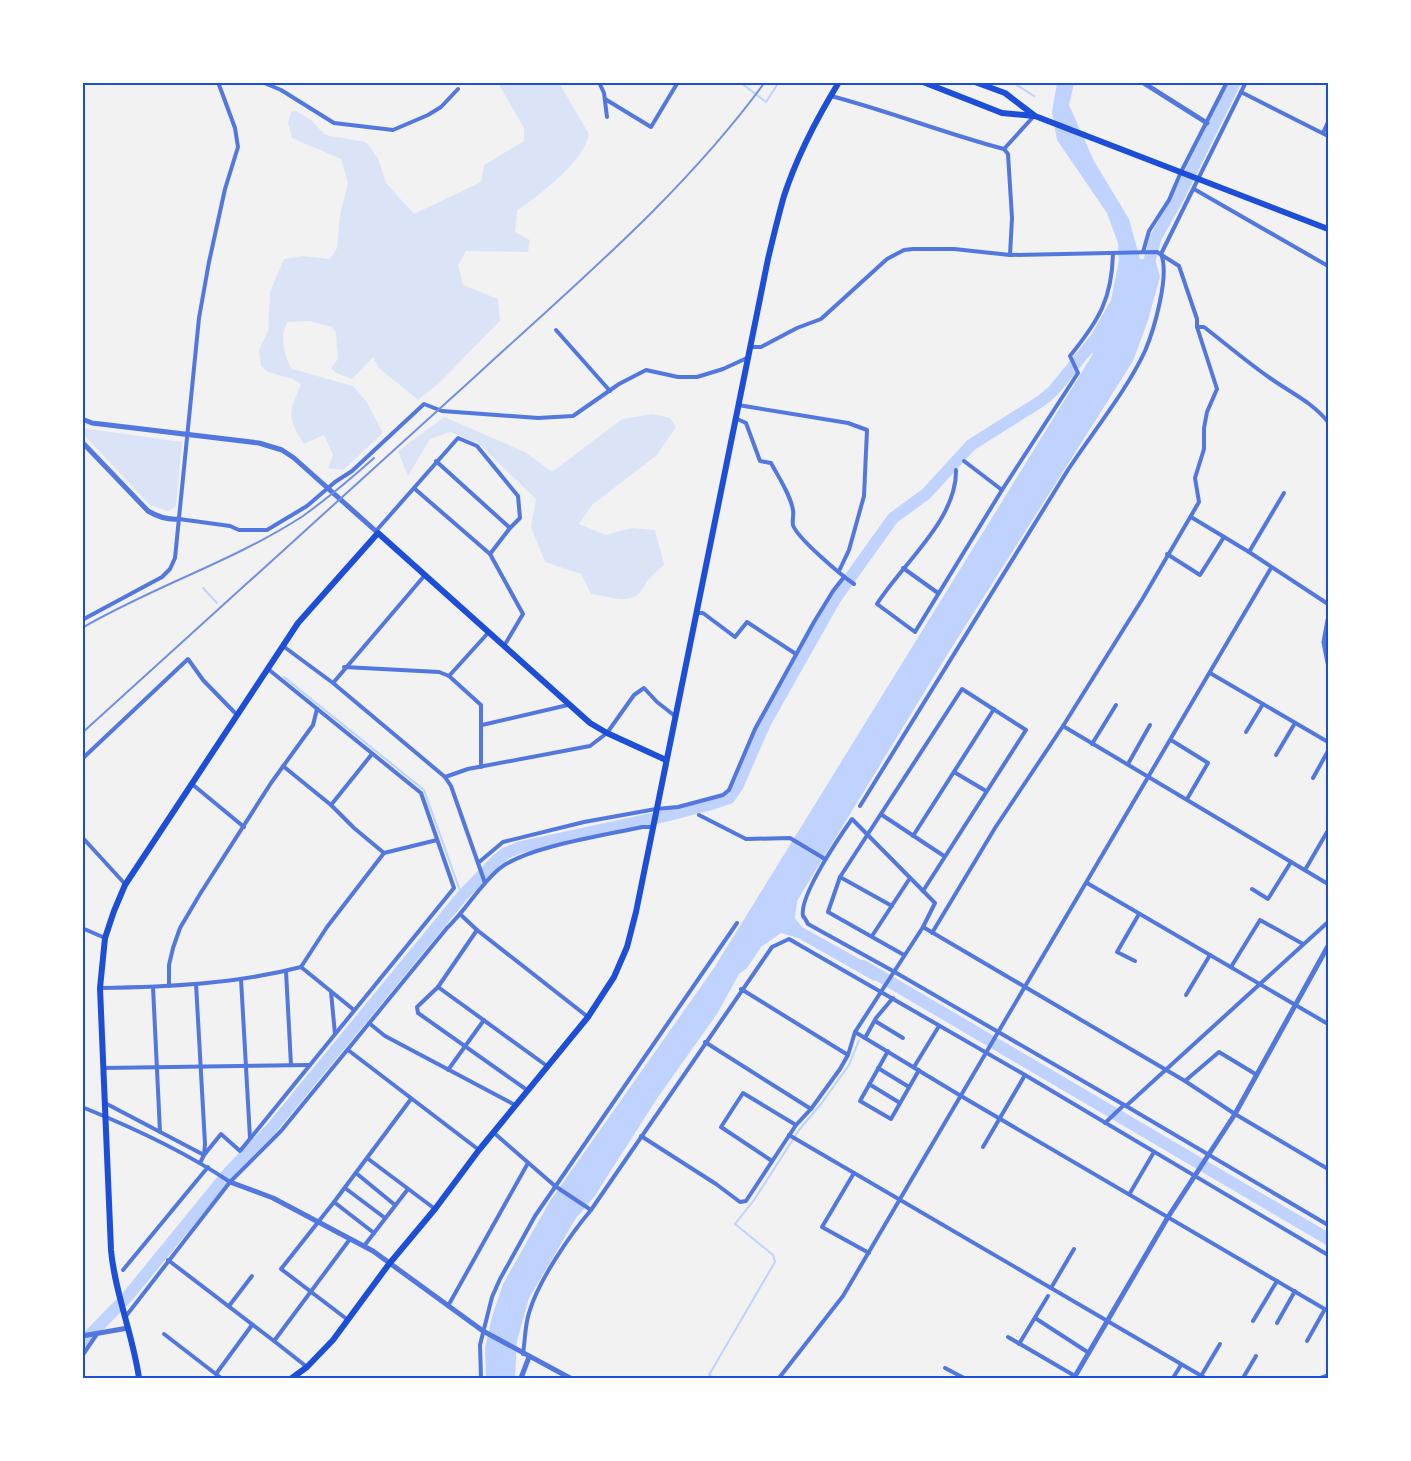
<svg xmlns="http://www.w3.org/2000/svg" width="1411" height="1461" viewBox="0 0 1411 1461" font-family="Lora,serif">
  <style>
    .green { fill: #dbe4f7 }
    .water { fill: #bfd3fe }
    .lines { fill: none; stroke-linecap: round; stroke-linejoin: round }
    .stream { stroke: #bfd3fe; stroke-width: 2 }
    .river { stroke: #bfd3fe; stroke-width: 12 }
    .minor { stroke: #5277de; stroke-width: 4 }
    .tertiary { stroke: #5277de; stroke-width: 5 }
    .secondary { stroke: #1d4ed8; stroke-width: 6 }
    .rail { stroke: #7290e2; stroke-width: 2 }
    .neatline { fill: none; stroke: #1d4ed8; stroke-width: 2 }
  </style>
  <rect width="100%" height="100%" fill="#f2f2f2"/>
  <g class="green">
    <path d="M498 83H559L589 134C583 163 540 194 517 211L515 232 530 240 528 252 466 251 458 265 463 285 498 299 500 321 438 384 418 400 379 368 373 357 352 379 336 373 331 368 338 359 336 333 332 327 309 321 288 322C279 333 284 358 292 369L353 386 366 401 383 433 343 470 328 468 333 455 324 435 304 444C286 415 289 414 301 384L293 379 268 372 261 366 259 350 268 331 270 292 284 259 303 256 330 259 337 248 340 214 348 183 341 159 292 138 288 123 291 112 296 111 311 120 325 135 366 142 378 158 386 183 414 214 481 182 484 165 524 141V128Z"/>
    <path d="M653 414 670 418 676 427 657 455 592 505 579 524 606 535 632 528 655 530 664 565C659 569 653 574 649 579 642 589 640 598 625 599 618 600 601 595 591 594L581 574 545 562 531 527 536 499 478 443 450 432 430 439 408 476 398 451 444 417 525 452 552 472 622 419Z"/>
    <path d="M83 428 182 442 176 506 168 511 150 505 83 434Z"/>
  </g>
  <path class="water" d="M1057 83H1074L1069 105 1094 161 1129 219 1140 259H1155L1160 277 1148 320 1133 361 947 655 797 901 795 918 802 927 879 970 874 981 798 938 781 933 761 947 747 968 739 974 717 1014 658 1097 594 1197 576 1218 529 1298 517 1341 515 1378H486L485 1348 492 1317 503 1284 550 1201 714 968 1093 354 1086 344 1111 300 1119 261 1118 243 1107 213 1057 140 1052 112Z"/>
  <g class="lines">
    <g class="stream">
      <path d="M740 82 766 102 779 82"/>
      <path d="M1012 82 1034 96"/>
      <path d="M203 588 217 603"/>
      <path d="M284 677 424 790 462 896"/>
      <path d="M714 1378 709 1375 775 1262 773 1255 735 1224 754 1200 799 1130 821 1104 849 1065 859 1040"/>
    </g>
    <g class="river">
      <path d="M1143 274 1150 259 1156 237 1177 200 1235 82"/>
      <path d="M863 966 1328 1239"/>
      <path d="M82 1343 128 1296 229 1172 271 1129 462 896 496 861 506 853 521 847 665 816 711 804 729 798 737 787 765 723 835 599 893 518 926 494 971 445 1041 401 1053 391 1098 336"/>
    </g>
    <g class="minor">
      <path d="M262 82 281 90 334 123 393 130 428 115 441 107 458 89"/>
      <path d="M599 82 604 93 607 117"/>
      <path d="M1241 92 1328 136"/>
      <path d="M831 96C889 111 946 134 1004 149"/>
      <path d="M605 99 651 127 678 82"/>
      <path d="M1323 133 1328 122"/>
      <path d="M1004 149 1008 154 1012 218 1010 255"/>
      <path d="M1004 149 1034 116"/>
      <path d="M1194 189 1328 266"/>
      <path d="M1143 252 1149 231 1169 200 1181 172 1227 82"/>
      <path d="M1197 327H1204C1226 344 1247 362 1270 378 1291 393 1312 402 1328 422"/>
      <path d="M556 330 610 391"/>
      <path d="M751 347H761L797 328 821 319 887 259 904 250 913 249H954L1010 255 1157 252 1179 266 1197 319V327L1217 389 1207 412 1204 428V449L1195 478 1199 502 1143 598 1063 726 995 828 932 933"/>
      <path d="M738 405 848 423 867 430 864 496 849 550 839 571"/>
      <path d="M735 418 746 423 760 461 771 463C779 478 790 494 793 510 794 515 792 520 793 525 797 538 841 575 854 584"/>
      <path d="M436 461 510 528"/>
      <path d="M964 461 1002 490"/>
      <path d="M956 470C957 520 902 564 877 604L915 632 1002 490 1078 373 1070 356C1099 320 1112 299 1113 253"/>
      <path d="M415 489 490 554 523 614 504 646"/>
      <path d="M1191 517 1249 552 1328 604"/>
      <path d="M179 519 230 526 239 530H267L307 506 335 482 352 471 424 404 442 411 538 418 573 416 619 384 646 370 678 377H697L723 369 747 358"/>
      <path d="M376 531 458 438 477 446 518 496 520 518 510 528 490 554"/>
      <path d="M1249 552 1284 493"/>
      <path d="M1167 554 1200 575 1224 537"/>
      <path d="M903 568 938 593"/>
      <path d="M696 613H703L735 637 747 622 796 654"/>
      <path d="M82 620 162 577 170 569 175 558 199 318 209 262 225 189 238 147 235 128 218 82"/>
      <path d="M283 646 333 683 445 777 451 786 485 883"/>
      <path d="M344 667 439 672 449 676 481 705V767"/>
      <path d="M1210 673 1328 742"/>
      <path d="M449 676 488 633"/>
      <path d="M333 683 425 575"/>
      <path d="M482 725 568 705"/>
      <path d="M1063 726 1328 884"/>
      <path d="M1246 732 1263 704"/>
      <path d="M1171 740 1208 763 1187 799"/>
      <path d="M1092 744 1116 705"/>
      <path d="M1276 755 1295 723"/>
      <path d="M82 759 188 659 203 680 236 714"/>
      <path d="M1128 764 1150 725"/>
      <path d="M283 766 331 805 354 828 384 853"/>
      <path d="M954 772 986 791"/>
      <path d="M445 777 468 769 590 746 607 733 634 695 644 688 657 702 675 716"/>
      <path d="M1313 778 1328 751"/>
      <path d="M192 784 244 827"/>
      <path d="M331 805 372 754"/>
      <path d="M860 806C928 695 997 584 1066 473 1091 434 1126 392 1145 351 1154 330 1170 275 1161 254L1246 82"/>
      <path d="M699 815 746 839 790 838 825 859"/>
      <path d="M882 815 944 856"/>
      <path d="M913 836 994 709"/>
      <path d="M82 837 125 884"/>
      <path d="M478 863 503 842 584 822 656 809 678 807 723 795 729 790 755 729 814 622 833 591 844 577"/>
      <path d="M1305 870 1327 832"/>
      <path d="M840 877 892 906"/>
      <path d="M1087 883 1328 1024"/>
      <path d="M1252 889 1268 899 1291 862"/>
      <path d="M461 915 477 930 588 1017"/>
      <path d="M923 927 1185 1081 1235 1114 1328 1169"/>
      <path d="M82 928 105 938"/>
      <path d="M477 930 438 987 417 1007 418 1013 527 1090"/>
      <path d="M872 936 910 878"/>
      <path d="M904 955 828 912 840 877 962 689 1026 730 923 891"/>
      <path d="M1135 961 1117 952 1139 914"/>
      <path d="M301 967 354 1010"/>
      <path d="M1231 967 1260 920 1303 944"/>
      <path d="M286 971 291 1065"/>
      <path d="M241 979 250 1138"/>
      <path d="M196 984 205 1144 204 1155 200 1163"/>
      <path d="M169 986V965L173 948 180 928 200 894 271 783 313 725 317 709"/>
      <path d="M153 987 160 1132"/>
      <path d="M438 987 547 1066"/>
      <path d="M100 988C167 987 236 984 301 967L327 927 384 853 437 840"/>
      <path d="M741 989 848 1055"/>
      <path d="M331 992 335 1034"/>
      <path d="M1186 995 1210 955"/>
      <path d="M875 1021 903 1038"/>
      <path d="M369 1023 385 1036 515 1105"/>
      <path d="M855 1032 961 1096 1328 1311"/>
      <path d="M865 1038 876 1018 893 998"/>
      <path d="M705 1042 811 1109"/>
      <path d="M348 1050 479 1150"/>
      <path d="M888 1051 860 1101 891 1119 919 1070"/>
      <path d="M914 1067 939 1026"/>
      <path d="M103 1068 310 1065"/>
      <path d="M878 1068 909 1087"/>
      <path d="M448 1070 484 1020"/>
      <path d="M1185 1081 1219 1052 1257 1075"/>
      <path d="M869 1084 900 1103"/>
      <path d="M105 1103 204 1155 221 1134 240 1151 454 888 421 793 268 669"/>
      <path d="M1126 1106 1328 1225"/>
      <path d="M82 1107C134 1128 184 1151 230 1182"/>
      <path d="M1105 1123 1124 1105"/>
      <path d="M493 1132 555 1186 591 1210"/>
      <path d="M789 1135 1205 1378"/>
      <path d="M641 1136 716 1184 740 1202 746 1201 796 1125 811 1109 840 1069 848 1055 855 1032 923 927 935 903 852 819C840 836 799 896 803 916 804 917 807 922 808 924L893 971 1126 1106 1328 922"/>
      <path d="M983 1147 1025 1075"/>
      <path d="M367 1158 435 1209"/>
      <path d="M772 1161 721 1127 743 1093 796 1125"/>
      <path d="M356 1173 395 1205"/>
      <path d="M854 1173 822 1227 869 1253"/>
      <path d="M345 1188 385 1218"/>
      <path d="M1130 1193 1154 1152"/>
      <path d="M334 1202 374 1233"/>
      <path d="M364 1246 408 1189"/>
      <path d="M168 1260 274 1341 350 1239"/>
      <path d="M123 1270 208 1167"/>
      <path d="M1051 1288 1074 1249"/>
      <path d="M229 1306 252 1276"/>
      <path d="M448 1306 528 1163"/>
      <path d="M126 1316 230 1182 281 1131 447 928C466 910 479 886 499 869 525 847 606 835 642 827H653"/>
      <path d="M1035 1318 1089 1353"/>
      <path d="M348 1320 281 1269 334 1202 411 1099"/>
      <path d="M1253 1321 1277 1281"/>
      <path d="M1277 1323 1295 1291"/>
      <path d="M164 1334 221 1378"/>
      <path d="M1008 1337 1075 1376"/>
      <path d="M274 1341 307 1367"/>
      <path d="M1307 1341 1325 1309"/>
      <path d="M1019 1344 1048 1296"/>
      <path d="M523 1354C525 1341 525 1325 529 1313 538 1281 570 1235 591 1210L772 947 789 939 1025 1075 1328 1255"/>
      <path d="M82 1356 97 1334"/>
      <path d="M945 1368 964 1378"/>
      <path d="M216 1374 252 1325"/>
      <path d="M1201 1376 1220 1344"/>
      <path d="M481 1378 480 1345 492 1297 500 1279 535 1216 737 923"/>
      <path d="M779 1378 843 1296 1271 568"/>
      <path d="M1173 1378 1181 1365"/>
      <path d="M1243 1378 1256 1356"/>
      <path d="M1320 1378 1328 1375"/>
    </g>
    <g class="tertiary">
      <path d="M1142 82 1207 123"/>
      <path d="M82 419 92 423 259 443 282 450 294 458 378 533"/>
      <path d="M82 442 148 511C158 517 168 520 179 519"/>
      <path d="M1328 620 1324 642 1328 663"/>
      <path d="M230 1182 273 1198 373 1251 483 1331 570 1378"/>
      <path d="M82 1336 128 1328"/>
      <path d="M521 1378 529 1357"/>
      <path d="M1074 1378 1168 1217 1235 1114 1328 946"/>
    </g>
    <g class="secondary">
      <path d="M923 82 1002 113 1034 116"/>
      <path d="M975 82 1005 93 1035 116 1328 229"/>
      <path d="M139 1378C133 1335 115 1294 111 1250L100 988 105 938 114 911 125 885 298 623 378 533 590 723 607 733 666 760"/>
      <path d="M292 1378 307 1367 333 1340 389 1264 435 1209 479 1150 588 1017 614 977 627 947 636 912 768 259C773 238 778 217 784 196 797 156 817 118 839 82"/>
    </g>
    <g class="rail">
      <path d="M82 628C154 586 234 561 303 516 325 500 354 476 374 458"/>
      <path d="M82 733C215 613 347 493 479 373 579 281 684 193 765 82"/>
    </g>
  </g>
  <rect width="1411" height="1461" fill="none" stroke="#ffffff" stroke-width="168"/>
  <rect x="84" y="84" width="1243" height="1293" class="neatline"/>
</svg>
